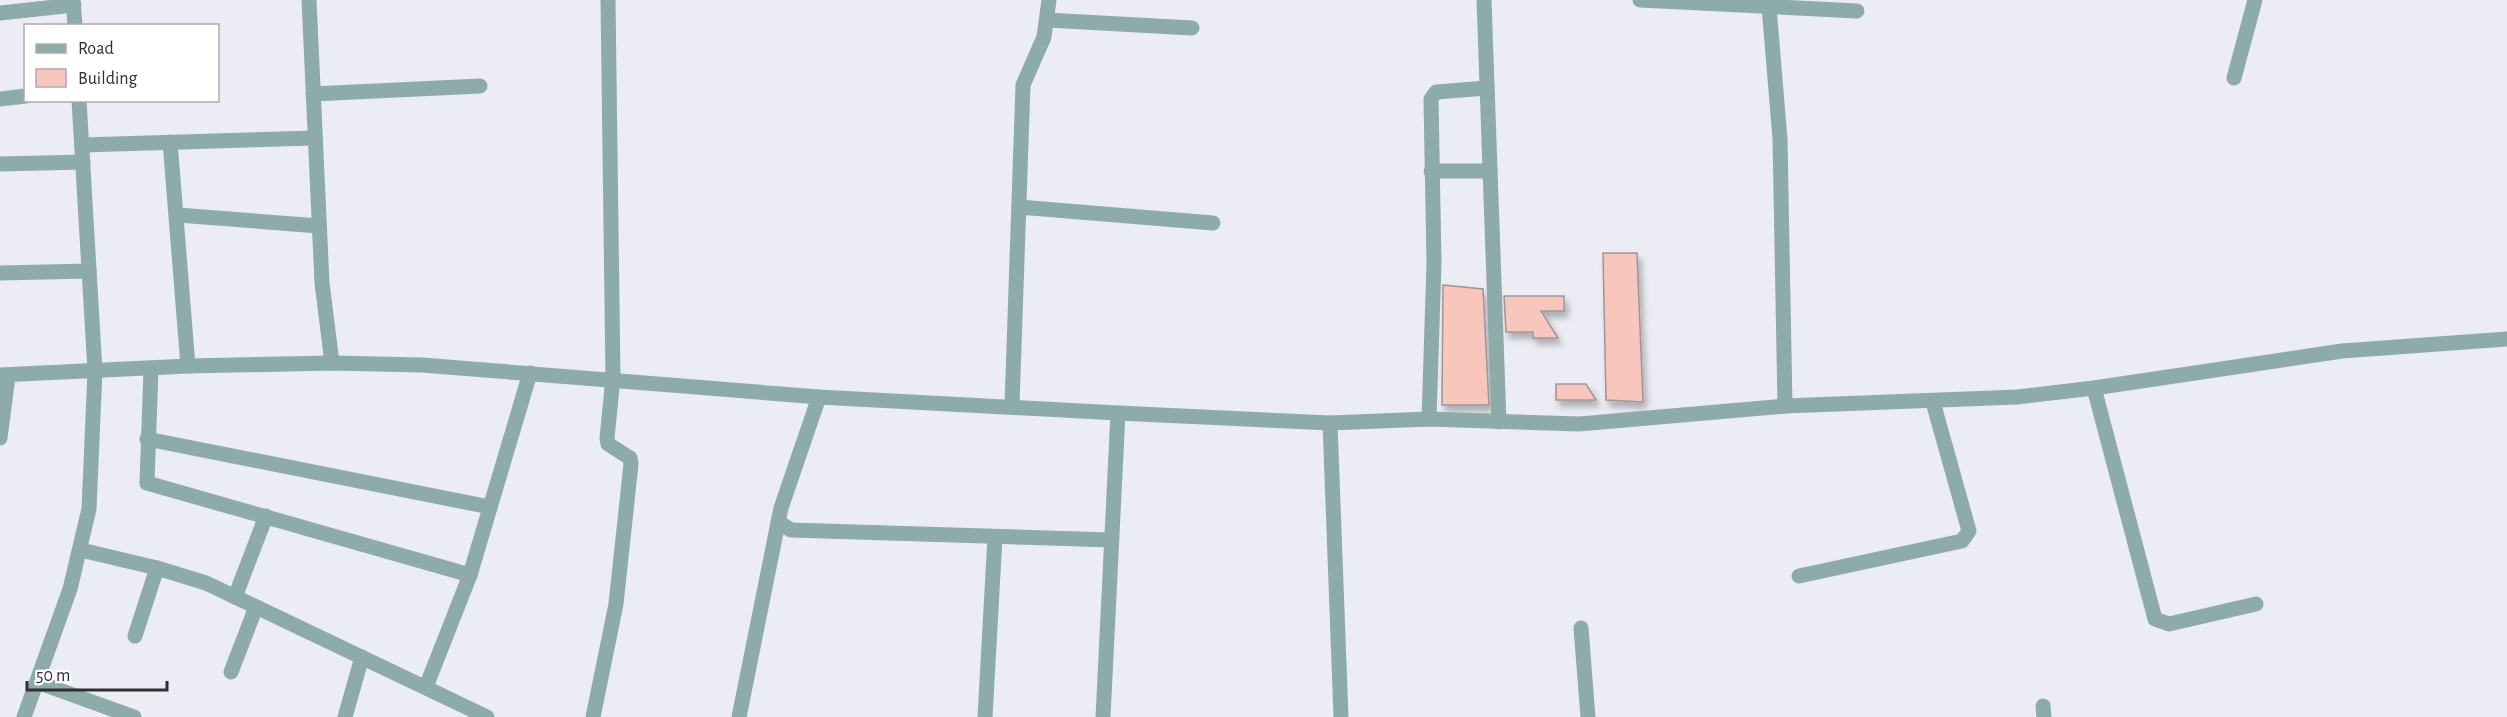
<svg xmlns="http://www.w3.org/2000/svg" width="2507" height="717" viewBox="0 0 2507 717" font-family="'Alegreya Sans',sans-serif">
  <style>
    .building { fill: #f9c6bd; stroke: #9e9594; stroke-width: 1.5; filter: url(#shadow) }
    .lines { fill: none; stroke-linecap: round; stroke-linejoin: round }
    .minor { stroke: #8daba8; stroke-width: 15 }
  </style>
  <defs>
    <filter id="shadow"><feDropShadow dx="3.5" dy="6" stdDeviation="3" flood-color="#0004"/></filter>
  </defs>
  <rect width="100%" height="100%" fill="#ecedf4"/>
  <g class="building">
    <path d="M1603 253H1637L1643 402 1606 400Z"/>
    <path d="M1443 285 1483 289 1489 405H1442Z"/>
    <path d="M1504 296H1564V311H1541L1558 338H1533V332H1506Z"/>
    <path d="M1556 384H1586L1596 400H1556Z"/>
  </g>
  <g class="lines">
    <g class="minor">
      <path d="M73 0 75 26"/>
      <path d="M309 0 322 283 332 363"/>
      <path d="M1484 0 1499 422"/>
      <path d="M1640 0 1857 11"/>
      <path d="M1769 7 1780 139 1785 406"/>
      <path d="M0 13 74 5"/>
      <path d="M1047 20 1192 28"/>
      <path d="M2234 78 2255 0"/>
      <path d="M313 94 480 86"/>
      <path d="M0 99 26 96"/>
      <path d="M170 142 188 366"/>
      <path d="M82 145 315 138"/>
      <path d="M0 164 83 162"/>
      <path d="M1431 171H1490"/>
      <path d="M1019 207 1213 223"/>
      <path d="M178 215 319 226"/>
      <path d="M0 273 89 271"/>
      <path d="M151 369 147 483 470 575"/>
      <path d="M0 375 188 366 332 363 422 365 819 397 1118 413 1330 423 1429 419 1579 424 1785 406 2017 397 2094 388 2342 351 2507 339"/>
      <path d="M2094 388 2155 619 2169 624 2256 604"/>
      <path d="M1012 405 1023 85 1044 37 1049 0"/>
      <path d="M1429 419 1434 263 1431 99 1436 92 1487 88"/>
      <path d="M1330 423 1341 717"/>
      <path d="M0 438 8 376"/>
      <path d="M147 439 490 507"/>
      <path d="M778 522 791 530 1111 540"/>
      <path d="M81 550 157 568 206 583 487 717"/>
      <path d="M1799 576 1962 541 1969 531 1933 402"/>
      <path d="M235 597 266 516"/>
      <path d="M1581 628 1588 717"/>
      <path d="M135 636 157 568"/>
      <path d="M231 672 256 607"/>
      <path d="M37 682 134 717"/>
      <path d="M426 687 470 575 530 373"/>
      <path d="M2043 706 2044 717"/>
      <path d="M24 717 70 589 89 509 95 371 79 100"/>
      <path d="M345 717 362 657"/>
      <path d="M593 717 616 604 631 464 630 458 608 444 607 438 613 378 608 0"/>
      <path d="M739 717 781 508 819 397"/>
      <path d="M985 717 995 537"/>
      <path d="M1103 717 1118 413"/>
    </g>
  </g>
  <rect x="24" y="24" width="195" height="78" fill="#ffffff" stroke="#acacad" stroke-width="1.5"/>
  <rect x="36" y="44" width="30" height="9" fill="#8daba8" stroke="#acacad" stroke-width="1.5"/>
  <text x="78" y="54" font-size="18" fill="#303032">Road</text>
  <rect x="36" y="69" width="30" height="18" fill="#f9c6bd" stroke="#acacad" stroke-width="1.5"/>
  <text x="78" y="84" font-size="18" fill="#303032">Building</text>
  <path d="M27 681v9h140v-9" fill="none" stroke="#303032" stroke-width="3"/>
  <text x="36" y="681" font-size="18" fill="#303032" stroke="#ffffff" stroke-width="4.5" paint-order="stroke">50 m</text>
</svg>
